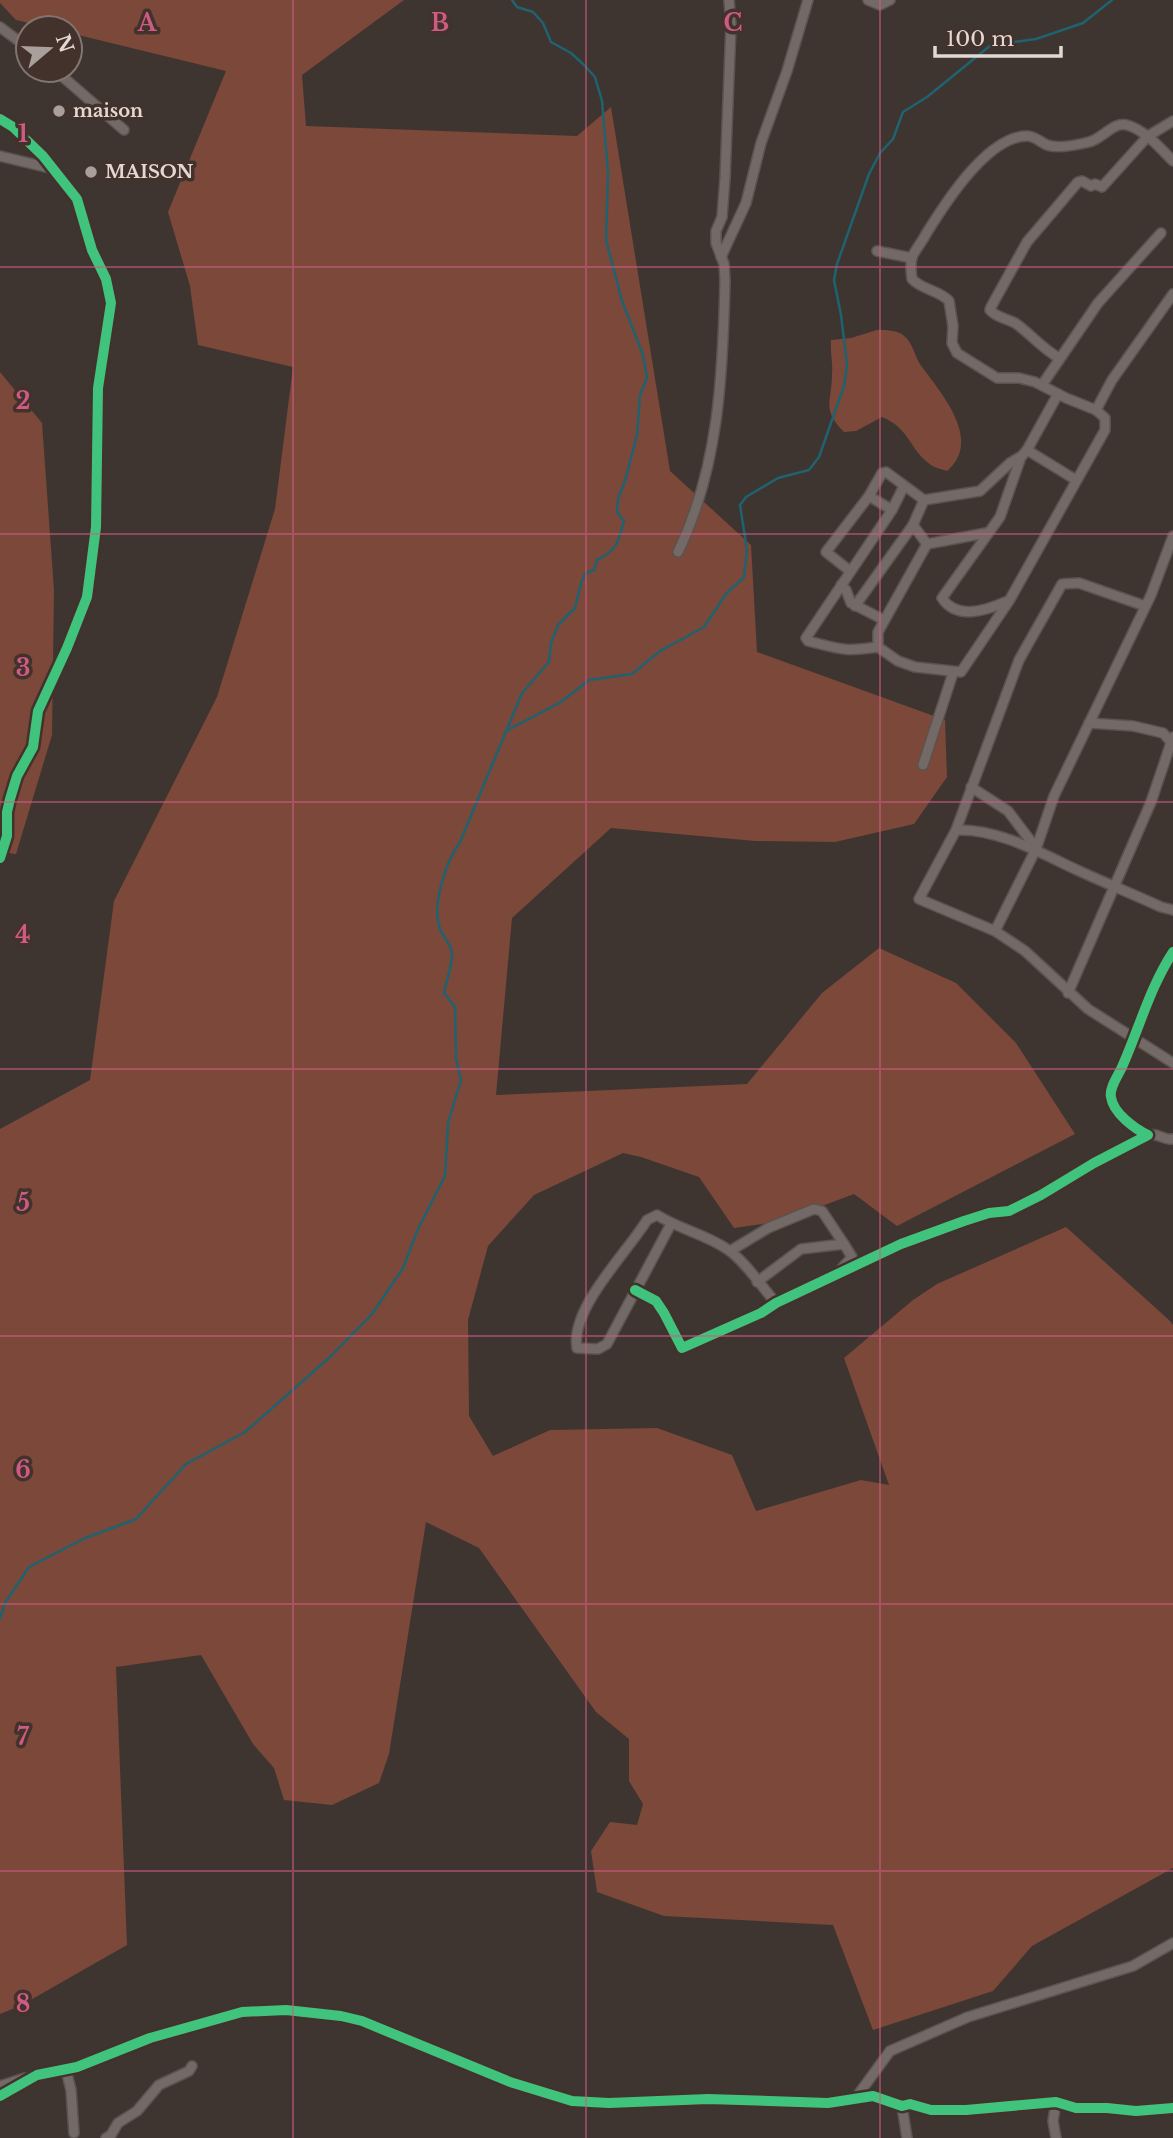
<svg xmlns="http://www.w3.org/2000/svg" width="1173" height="2138" viewBox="0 0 1173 2138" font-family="'Libre Baskerville',serif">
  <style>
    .green { fill: #7b4839 }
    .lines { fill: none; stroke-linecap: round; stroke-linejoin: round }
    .stream { stroke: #1f6270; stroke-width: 2.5 }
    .minor-casing { stroke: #5b534f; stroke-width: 12 }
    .minor { stroke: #736966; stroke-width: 9 }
    .cycleway-casing { stroke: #43322c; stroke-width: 15 }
    .cycleway { stroke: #40c37c; stroke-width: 10 }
    .grid { fill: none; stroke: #ce5b85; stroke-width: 2; stroke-opacity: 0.55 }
    .poi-dot { fill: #a99f9b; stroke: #43322c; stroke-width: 2.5 }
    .labels { text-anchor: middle; stroke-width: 7; stroke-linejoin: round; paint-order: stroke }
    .poi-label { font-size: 18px; font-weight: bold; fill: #e3d8d4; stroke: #43322c; text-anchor: start }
    .grid-label { font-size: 23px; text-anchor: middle; font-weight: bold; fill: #ce5b85; stroke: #43322c; stroke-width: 7; stroke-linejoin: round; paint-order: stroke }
  </style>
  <rect width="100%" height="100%" fill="#3e3531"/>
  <g class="green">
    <path d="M0 0H404L302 75 306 126 577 136 611 107 670 471 751 545 757 652 945 720 947 777 914 824 835 842 755 841 611 828 512 918 496 1095 747 1084 822 993 879 948 956 983 1016 1043 1075 1134 897 1226 854 1194 782 1221 734 1228 699 1177 641 1157 623 1153 534 1195 488 1246 468 1320 469 1416 493 1456 550 1430 657 1428 732 1455 756 1511 861 1480 889 1485 844 1358 913 1300 937 1284 1066 1227 1169 1320 1173 1325V1868L1032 1946 993 1991 873 2030 833 1925 664 1916 597 1892 591 1851 610 1822 637 1825 643 1804 629 1781V1739L596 1712 479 1548 426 1522 389 1754 379 1783 332 1805 284 1800 274 1768 253 1744 201 1655 116 1667 127 1945 20 2006 0 2014V1129L90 1080 114 901 217 697 275 509 293 367 198 345 190 286 168 212 226 71 70 33V28H50L16 20 0 3Z"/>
    <path d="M877 330C886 330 896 330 903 335 914 343 914 357 922 367 942 394 983 441 947 471 942 469 935 468 931 465 909 450 911 429 882 417L856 431 844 432C821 409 832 402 832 374 833 363 830 352 831 340L851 338Z"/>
    <path d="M0 372 42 423 54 590 52 735 16 854 0 852Z"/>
  </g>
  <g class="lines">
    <g class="stream">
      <path d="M508 730 561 702 589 680 632 674 660 651 704 627 726 594 744 577 747 550 740 505 746 497 778 478 809 470 819 457 844 386 847 364 841 315 834 280 837 264 869 174 880 153 893 139 903 112 927 97 991 45 1036 39 1083 23 1112 0"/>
      <path d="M0 1619 5 1603 29 1567 83 1539 136 1519 186 1464 245 1432 330 1357 372 1314 403 1268 418 1229 445 1176 448 1123 461 1080 456 1059 455 1007 444 993C446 981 452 967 452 955 452 944 444 939 441 931 430 908 446 861 460 842L522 693 549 662 551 643 558 625 575 608 581 583 585 574 594 570 597 560C618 550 618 541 624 521L617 512 618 499 625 481 637 435 640 395 647 378 643 355 622 301 606 240 608 173 602 101 595 77 583 64 571 53 551 42 543 23 533 12 517 7 512 0"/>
    </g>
    <g class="minor-casing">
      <g id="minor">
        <path d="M868 0 880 5 890 0"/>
        <path d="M0 27 28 48"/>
        <path d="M55 70 124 130"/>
        <path d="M0 119 13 127 43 156 77 199 92 250 106 279 111 303 98 388 96 527 87 597 67 648 38 711 33 747 17 776 10 799 7 812V836L0 858"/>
        <path d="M0 156 54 169"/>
        <path d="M877 251 912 258"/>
        <path d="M721 257 746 203 761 143 787 71 808 0"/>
        <path d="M1059 358C1041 348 1030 333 1015 323 1006 318 997 318 990 310L991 307 1027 242 1078 182 1082 181 1091 186 1095 184 1102 187 1148 136 1173 121"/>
        <path d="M1042 385 1098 303 1161 233"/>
        <path d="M1058 394 1027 450 1076 480"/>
        <path d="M1096 410 1066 398 1035 382 1019 378H997L957 353 952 343 953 326 949 301C939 290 922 290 912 279 911 272 910 264 912 257 915 250 922 242 926 234 944 205 987 136 1027 136 1035 136 1040 142 1047 145 1058 149 1077 145 1089 142 1102 139 1114 121 1127 125 1145 130 1160 148 1173 161"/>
        <path d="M869 496 892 510"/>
        <path d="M924 500 980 491 1010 463 1020 457"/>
        <path d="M913 525 927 544"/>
        <path d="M927 544 878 632V647L898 661 915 667 961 672 1009 601 1105 430V418L1096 410 1112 380 1173 294"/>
        <path d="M927 544 986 533"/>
        <path d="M678 552C719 468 723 373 725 280L724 264 716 243V231L722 217 725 178 731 25 729 0"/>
        <path d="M850 571 826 552 869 496 882 473 886 472 924 500"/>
        <path d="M841 585 846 590 851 603 884 620"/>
        <path d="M1008 601C987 610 957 621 942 598L1000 517 1021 457 1027 450"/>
        <path d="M855 606 913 525 924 500"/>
        <path d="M1145 606 1079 583 1062 584 1019 660 956 830 919 899 995 931 1025 951 1088 1009 1173 1063"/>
        <path d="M878 647C844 652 840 649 808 641L806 638 892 510 904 486"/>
        <path d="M1089 723 1133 726 1163 733 1171 742"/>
        <path d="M923 765 953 673"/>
        <path d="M971 787 1008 811 1036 848"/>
        <path d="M956 830C997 828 1041 853 1077 870 1105 883 1133 894 1161 907L1173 910"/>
        <path d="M995 931 1036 849 1054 796 1151 595 1173 536"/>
        <path d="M1068 993 1151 802 1173 737"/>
        <path d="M1148 1135C1159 1132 1163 1141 1173 1139"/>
        <path d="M671 1224 607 1344 598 1349 577 1348C570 1308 627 1253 647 1220L657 1215C679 1229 705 1234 727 1249 744 1260 762 1287 776 1303"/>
        <path d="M730 1251 768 1228 814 1209 822 1211 844 1244"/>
        <path d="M757 1282 801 1249 844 1244 852 1257 842 1268"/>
        <path d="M635 1290 656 1301 664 1313 682 1348 761 1313 776 1303 901 1244 964 1221 989 1213 1009 1211 1041 1195 1094 1163 1148 1135C1135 1129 1113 1113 1111 1097 1109 1088 1118 1076 1122 1067 1139 1029 1150 987 1173 952"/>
        <path d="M66 2070 71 2090 74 2133"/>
        <path d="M0 2086 25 2078"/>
        <path d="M0 2096 37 2075 77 2067 150 2038 242 2012 286 2010 341 2016 362 2021 510 2082 572 2101 609 2103 708 2099 828 2103 873 2096 902 2106 910 2104 931 2110H966L1056 2102 1076 2108H1107L1136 2111 1173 2108"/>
        <path d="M855 2099 890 2051 968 2017 1133 1966 1173 1943"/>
        <path d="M1056 2102 1053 2121 1056 2138"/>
        <path d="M902 2106 907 2138"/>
        <path d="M106 2138 111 2135 118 2123 137 2111 159 2085 189 2071 192 2066"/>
      </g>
    </g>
    <use href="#minor" class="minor"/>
    <g class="cycleway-casing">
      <g id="cycleway">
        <path d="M0 119 13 127 43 156 77 199 92 250 106 279 111 303 98 388 96 527 87 597 67 648 38 711 33 747 17 776 10 799 7 812V836L0 858"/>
        <path d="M635 1290 656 1301 664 1313 682 1348 761 1313 776 1303 901 1244 964 1221 989 1213 1009 1211 1041 1195 1094 1163 1148 1135C1135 1129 1113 1113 1111 1097 1109 1088 1118 1076 1122 1067 1139 1029 1150 987 1173 952"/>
        <path d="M0 2096 37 2075 77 2067 150 2038 242 2012 286 2010 341 2016 362 2021 510 2082 572 2101 609 2103 708 2099 828 2103 873 2096 902 2106 910 2104 931 2110H966L1056 2102 1076 2108H1107L1136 2111 1173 2108"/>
      </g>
    </g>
    <use href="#cycleway" class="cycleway"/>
  </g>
  <path class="grid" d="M293 0V2138M586 0V2138M880 0V2138M0 267H1173M0 534H1173M0 802H1173M0 1069H1173M0 1336H1173M0 1604H1173M0 1871H1173"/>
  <g class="poi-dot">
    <circle cx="59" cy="111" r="7"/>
    <circle cx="91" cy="172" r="7"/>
  </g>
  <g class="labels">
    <g class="poi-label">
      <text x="73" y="117">maison</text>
      <text x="105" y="178">MAISON</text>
    </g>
  </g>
  <g class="grid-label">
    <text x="147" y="31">A</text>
    <text x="440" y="31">B</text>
    <text x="733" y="31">C</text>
    <text x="23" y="142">1</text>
    <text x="23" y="409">2</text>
    <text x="23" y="676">3</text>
    <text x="23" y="943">4</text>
    <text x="23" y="1211">5</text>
    <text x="23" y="1478">6</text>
    <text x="23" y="1745">7</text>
    <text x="23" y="2012">8</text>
  </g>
  <g transform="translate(49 49) rotate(71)"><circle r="33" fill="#43322c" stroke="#83746f" stroke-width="2"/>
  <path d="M0-5L12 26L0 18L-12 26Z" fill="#a99f9b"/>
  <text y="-10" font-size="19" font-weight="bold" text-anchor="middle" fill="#e3d8d4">N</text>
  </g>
  <path d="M935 46v10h126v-10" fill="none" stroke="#e3d8d4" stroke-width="3.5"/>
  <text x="946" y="46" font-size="21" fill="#e3d8d4" stroke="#43322c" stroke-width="5" paint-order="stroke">100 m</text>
</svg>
